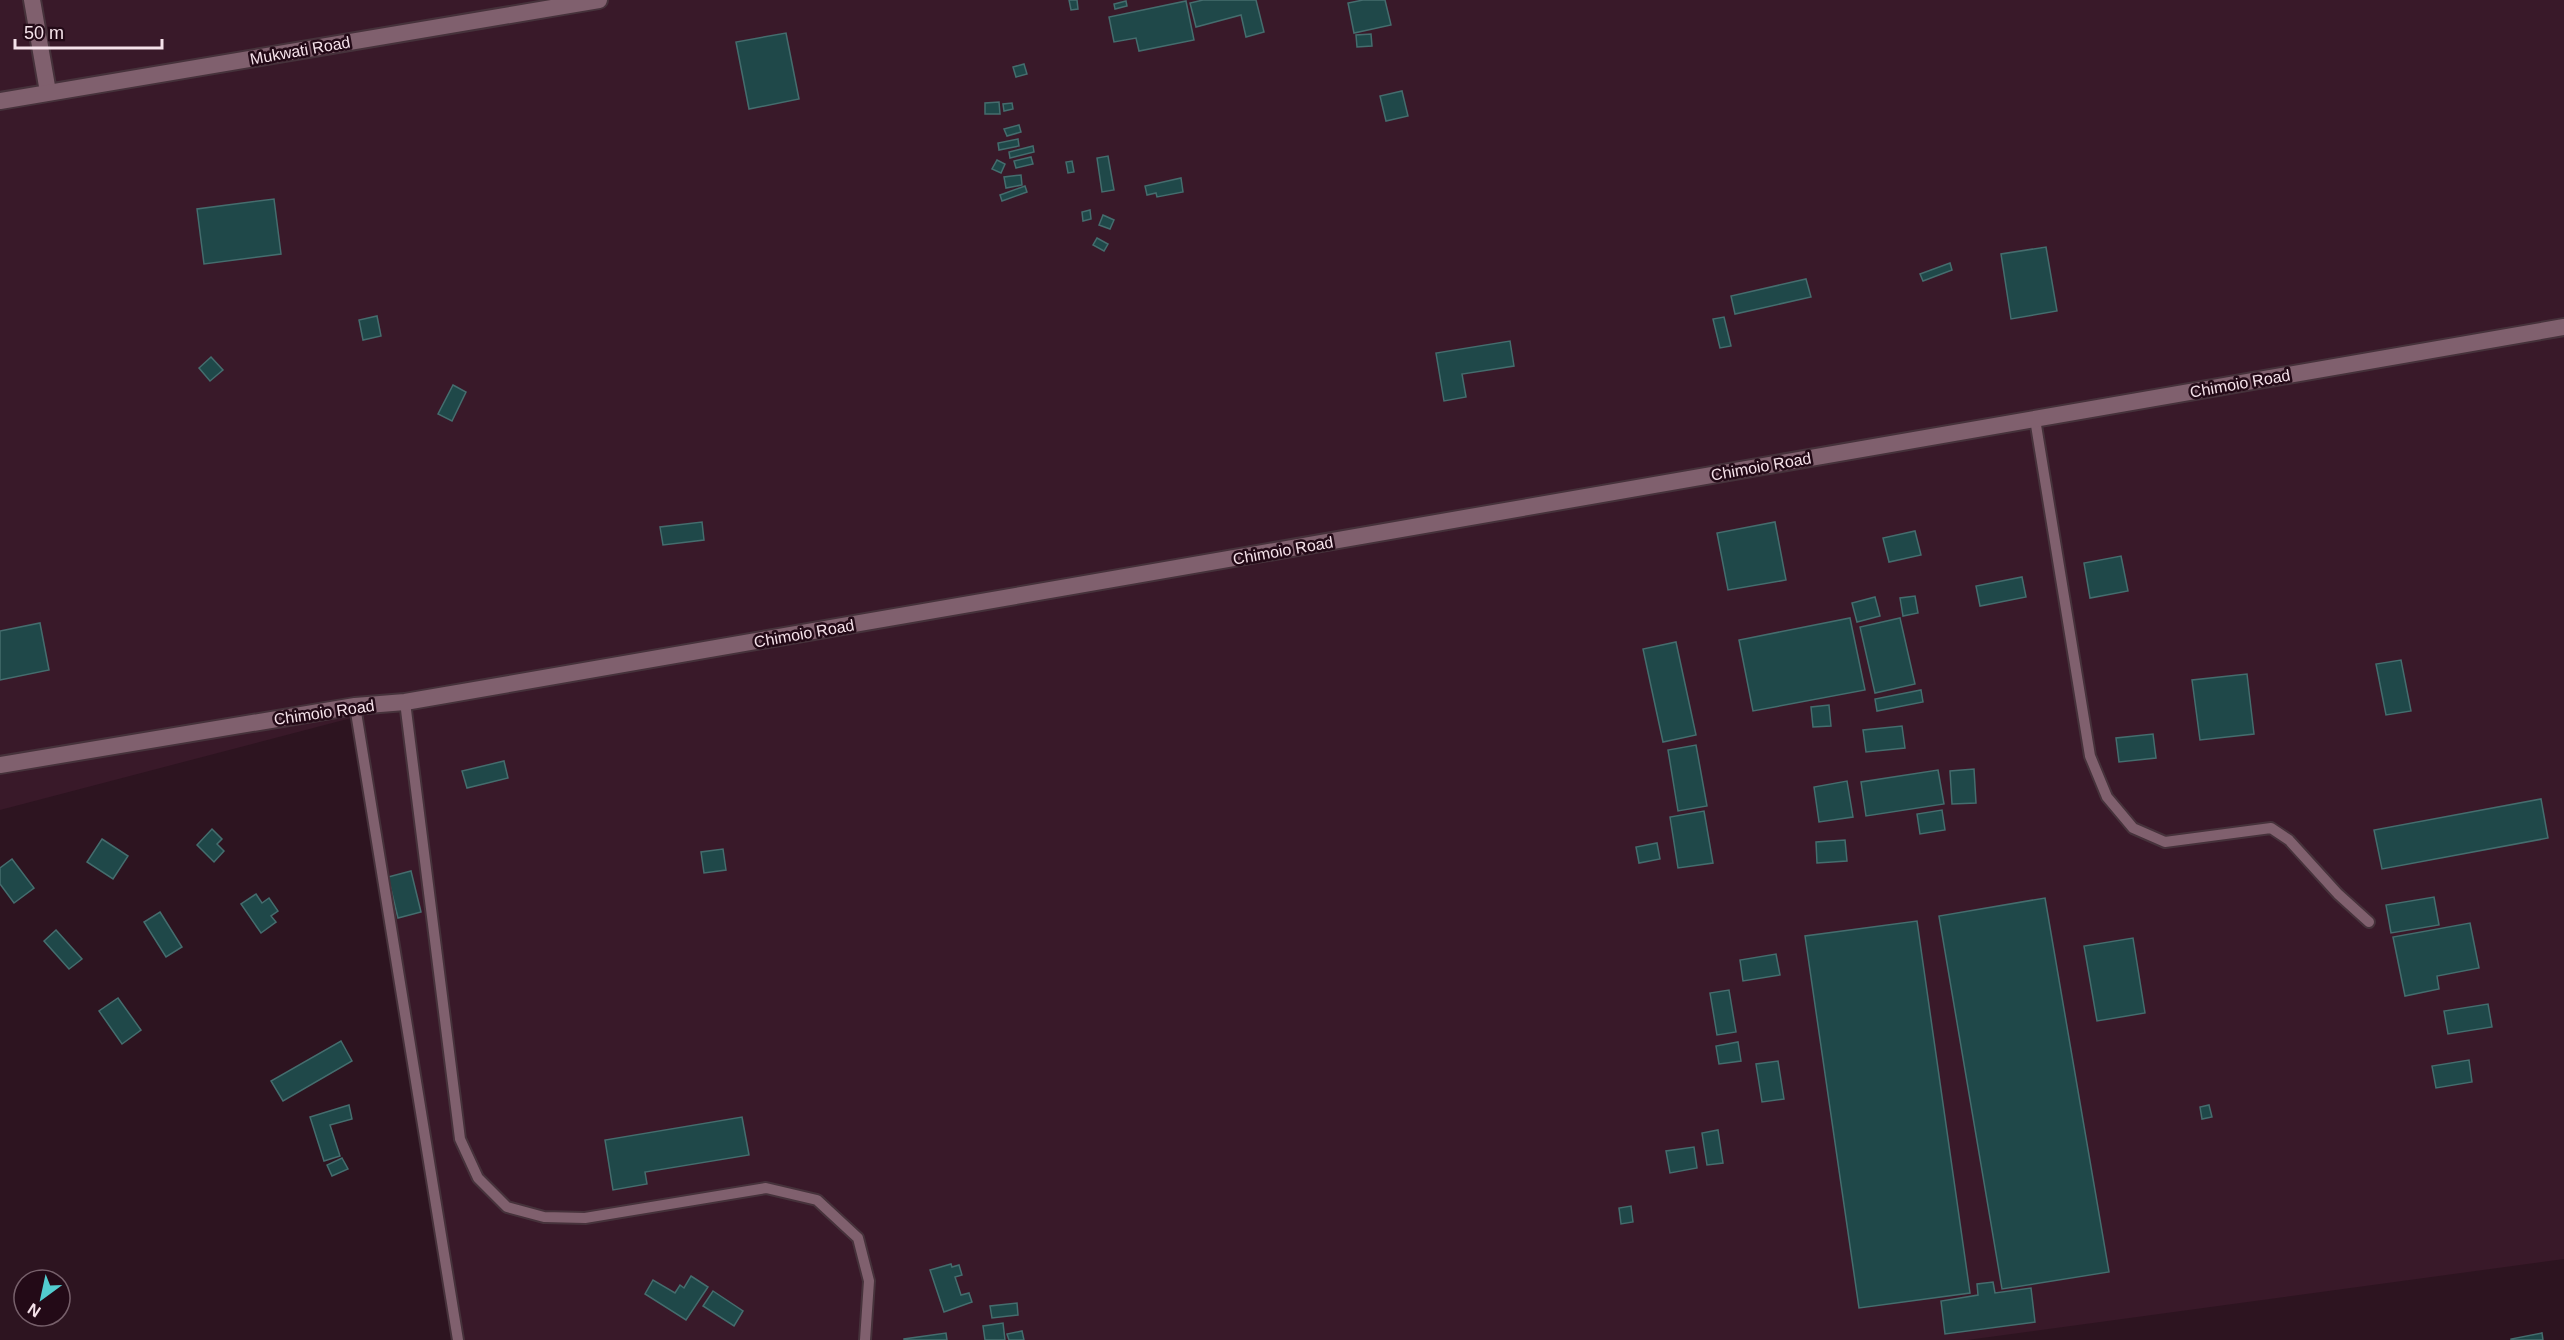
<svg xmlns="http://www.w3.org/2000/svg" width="2564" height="1340" viewBox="0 0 2564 1340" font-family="Arial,sans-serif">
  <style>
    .built { fill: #391929 }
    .building { fill: #1f4849; stroke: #456d6e; stroke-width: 1.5 }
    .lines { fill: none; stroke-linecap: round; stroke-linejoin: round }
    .service-casing { stroke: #46323b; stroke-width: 14 }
    .minor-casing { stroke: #46323b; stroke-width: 20 }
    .service { stroke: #80606e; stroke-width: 10 }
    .minor { stroke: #80606e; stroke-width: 16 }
    .labels { text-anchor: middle; stroke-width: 5; stroke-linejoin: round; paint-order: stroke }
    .street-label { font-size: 16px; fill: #f5e2ea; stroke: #230a17 }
  </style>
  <rect width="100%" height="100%" fill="#2d1420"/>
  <path class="built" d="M0 0H2564V1259L1967 1340H451L359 716 0 810Z"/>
  <g class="building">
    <path d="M1069 0H1077L1078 9 1071 10Z"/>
    <path d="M1203 0H1256L1264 32 1246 37 1241 15 1196 27 1190 3Z"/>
    <path d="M1363 0H1385L1391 25 1354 33 1348 3Z"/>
    <path d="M1126 1 1127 6 1115 9 1114 4Z"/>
    <path d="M1186 1 1194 40 1139 51 1136 38 1114 42 1109 17Z"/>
    <path d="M786 33 799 99 749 109 736 42Z"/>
    <path d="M1371 34 1372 46 1357 47 1356 35Z"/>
    <path d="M1024 64 1027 74 1016 77 1013 67Z"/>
    <path d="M1402 91 1408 116 1386 121 1380 96Z"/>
    <path d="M999 102 1000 114H985V103Z"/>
    <path d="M1012 103 1013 109 1004 111 1003 104Z"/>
    <path d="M1019 125 1021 132 1007 136 1004 129Z"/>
    <path d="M1018 139 1019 146 999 150 998 143Z"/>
    <path d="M1033 146 1034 152 1010 158 1009 152Z"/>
    <path d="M1108 156 1114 190 1102 192 1097 158Z"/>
    <path d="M1031 157 1033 164 1016 168 1014 161Z"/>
    <path d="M997 160 1005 164 1001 173 992 169Z"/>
    <path d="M1072 161 1074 172 1068 173 1066 162Z"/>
    <path d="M1021 175 1022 185 1006 188 1004 177Z"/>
    <path d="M1181 178 1183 192 1157 197 1156 193 1147 195 1145 186Z"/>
    <path d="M1025 186 1027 192 1002 201 1000 195Z"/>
    <path d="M274 199 281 254 204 264 197 209Z"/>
    <path d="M1090 210 1091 219 1083 221 1082 212Z"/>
    <path d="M1103 215 1114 220 1110 229 1099 225Z"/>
    <path d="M1097 238 1108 244 1104 251 1093 245Z"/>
    <path d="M2046 247 2057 311 2011 319 2001 254Z"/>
    <path d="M1950 263 1952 270 1923 281 1920 274Z"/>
    <path d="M1806 279 1811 297 1735 314 1731 296Z"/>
    <path d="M377 316 381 336 363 340 359 320Z"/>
    <path d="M1724 317 1731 346 1720 348 1713 319Z"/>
    <path d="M1510 341 1514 366 1462 374 1466 397 1444 401 1436 353Z"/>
    <path d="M211 357 223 370 210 381 199 368Z"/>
    <path d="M453 385 466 392 452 421 438 414Z"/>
    <path d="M702 522 704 540 663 545 660 527Z"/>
    <path d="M1775 522 1786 580 1728 590 1717 533Z"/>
    <path d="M1915 531 1921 555 1889 562 1883 538Z"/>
    <path d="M2121 556 2128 591 2090 598 2084 563Z"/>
    <path d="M2022 577 2026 597 1980 606 1976 586Z"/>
    <path d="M1915 596 1918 613 1903 616 1900 598Z"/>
    <path d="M1875 597 1880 616 1857 622 1852 603Z"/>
    <path d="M1850 618 1865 690 1753 711 1739 640Z"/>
    <path d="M1900 618 1915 684 1875 693 1860 627Z"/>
    <path d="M40 623 49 670 0 680V631Z"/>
    <path d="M1676 642 1696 735 1663 742 1643 649Z"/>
    <path d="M2401 660 2411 711 2386 715 2376 664Z"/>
    <path d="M2247 674 2254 734 2200 740 2192 680Z"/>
    <path d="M1921 690 1923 702 1877 711 1875 699Z"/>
    <path d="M1829 705 1831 726 1813 727 1811 707Z"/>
    <path d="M1902 726 1905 748 1866 752 1863 730Z"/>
    <path d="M2153 734 2156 758 2119 762 2116 738Z"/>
    <path d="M1696 745 1707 806 1678 811 1668 750Z"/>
    <path d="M504 761 508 778 467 788 462 771Z"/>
    <path d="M1974 769 1976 803 1952 804 1950 771Z"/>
    <path d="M1938 770 1944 804 1866 816 1861 782Z"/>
    <path d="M1847 781 1853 817 1819 822 1814 787Z"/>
    <path d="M2541 799 2548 838 2382 869 2374 830Z"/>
    <path d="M1942 810 1945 830 1920 834 1917 814Z"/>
    <path d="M1704 811 1713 863 1678 868 1670 817Z"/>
    <path d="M212 829 222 839 217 844 224 851 214 862 197 845Z"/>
    <path d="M102 839 128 856 113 879 87 862Z"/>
    <path d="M1845 840 1847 861 1817 863 1816 842Z"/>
    <path d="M1657 843 1660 859 1639 863 1636 847Z"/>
    <path d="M723 849 726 870 704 873 701 852Z"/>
    <path d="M12 859 34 888 14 903 0 884V868Z"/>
    <path d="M411 871 421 912 398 918 388 877Z"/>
    <path d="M256 894 262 903 269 898 278 911 271 916 276 922 261 933 241 904Z"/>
    <path d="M2434 897 2439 925 2391 933 2386 905Z"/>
    <path d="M2045 898 2109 1272 2002 1289 1939 916Z"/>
    <path d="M160 912 182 947 166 957 144 922Z"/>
    <path d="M1917 921 1970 1293 1859 1308 1805 936Z"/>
    <path d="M2470 923 2479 968 2437 976 2439 989 2405 996 2393 937Z"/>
    <path d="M56 930 82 959 69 969 44 941Z"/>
    <path d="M2133 938 2145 1013 2097 1021 2084 946Z"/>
    <path d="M1776 954 1780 975 1743 981 1740 960Z"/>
    <path d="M1729 990 1736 1032 1717 1035 1710 993Z"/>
    <path d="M118 998 141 1030 122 1044 99 1011Z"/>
    <path d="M2488 1004 2492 1027 2448 1034 2444 1011Z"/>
    <path d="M341 1041 352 1061 283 1101 271 1081Z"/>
    <path d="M1738 1042 1741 1061 1719 1064 1716 1046Z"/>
    <path d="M2469 1060 2472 1082 2436 1088 2432 1066Z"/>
    <path d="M1778 1061 1784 1099 1762 1102 1756 1064Z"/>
    <path d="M349 1105 352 1119 330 1125 340 1156 324 1161 310 1117Z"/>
    <path d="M2209 1105 2212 1117 2202 1119 2200 1107Z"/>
    <path d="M742 1117 749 1155 645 1172 647 1184 613 1190 605 1140Z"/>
    <path d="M1718 1130 1723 1163 1707 1165 1702 1133Z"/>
    <path d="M1694 1147 1697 1168 1670 1173 1666 1151Z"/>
    <path d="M342 1158 348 1169 332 1176 327 1165Z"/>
    <path d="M1631 1206 1633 1222 1621 1224 1619 1208Z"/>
    <path d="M951 1264 952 1267 959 1265 962 1275 955 1277 961 1295 969 1293 972 1302 944 1312 930 1270Z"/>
    <path d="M691 1276 708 1287 686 1320 645 1294 653 1280 675 1293 680 1285 684 1288Z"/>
    <path d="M1993 1282 1995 1293 2031 1288 2035 1322 1945 1334 1941 1301 1978 1295 1977 1284Z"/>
    <path d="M713 1291 743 1311 734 1326 703 1306Z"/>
    <path d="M1017 1303 1018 1315 992 1318 990 1306Z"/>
    <path d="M1003 1323 1005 1340H985L983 1326Z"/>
    <path d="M1022 1331 1024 1340H1009L1007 1334Z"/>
    <path d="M946 1333 947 1340H904V1339Z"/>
    <path d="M2542 1333 2543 1340H2511V1339Z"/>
  </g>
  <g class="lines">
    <g class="service-casing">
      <g id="service">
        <path d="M2035 419 2090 756 2107 797 2133 828 2165 842 2271 828 2289 840 2338 894 2369 922"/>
        <path d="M405 702 460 1139 478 1178 507 1207 544 1217 585 1218 766 1188 817 1200 858 1238 869 1281 865 1340"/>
        <path d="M355 706 458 1340"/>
      </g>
    </g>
    <g class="minor-casing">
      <g id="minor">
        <path d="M32 0 48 92"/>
        <path d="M0 101 599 0"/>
        <path d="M0 765 355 706 405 702 2564 327"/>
      </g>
    </g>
    <use href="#service" class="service"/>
    <use href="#minor" class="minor"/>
  </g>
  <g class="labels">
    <g class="street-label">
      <text transform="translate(300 50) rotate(-10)" y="6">Mukwati Road</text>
      <text transform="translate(2240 383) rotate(-10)" y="6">Chimoio Road</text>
      <text transform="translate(1761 466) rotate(-10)" y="6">Chimoio Road</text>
      <text transform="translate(1283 550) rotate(-10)" y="6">Chimoio Road</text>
      <text transform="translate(804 633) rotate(-10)" y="6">Chimoio Road</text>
      <text transform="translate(324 712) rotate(-8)" y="6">Chimoio Road</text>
    </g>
  </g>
  <g transform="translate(42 1298) rotate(213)"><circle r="28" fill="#230a17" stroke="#77606b" stroke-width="1.5"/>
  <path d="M0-4.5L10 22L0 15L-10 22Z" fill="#52cdd0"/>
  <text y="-9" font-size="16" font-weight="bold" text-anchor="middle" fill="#f5e2ea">N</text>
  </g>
  <path d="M15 39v9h147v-9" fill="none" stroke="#f5e2ea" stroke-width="3"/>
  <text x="24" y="39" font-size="18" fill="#f5e2ea" stroke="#230a17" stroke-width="4.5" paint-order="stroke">50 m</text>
</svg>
